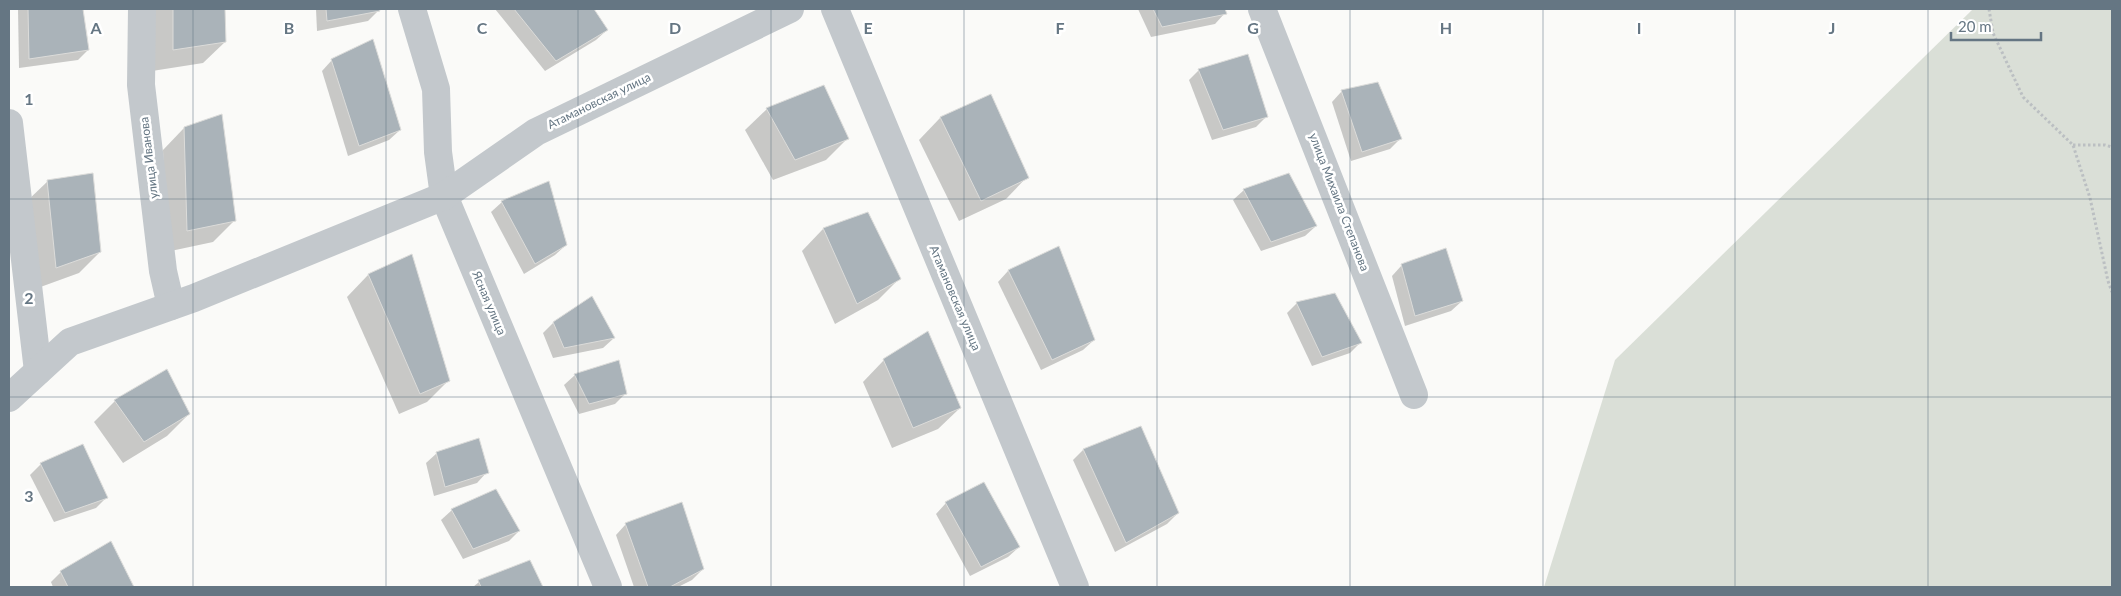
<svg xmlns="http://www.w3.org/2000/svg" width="2121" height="596" viewBox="0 0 2121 596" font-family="Lato,sans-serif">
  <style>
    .green { fill: #dadfd7 }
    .shadow { fill: #0003 }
    .building { fill: #aab3b9; stroke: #dcdcda }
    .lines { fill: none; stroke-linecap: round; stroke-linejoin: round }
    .path { stroke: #bbbfc2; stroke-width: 3; stroke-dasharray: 2.5 2.5; stroke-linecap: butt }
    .minor { stroke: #c3c8cc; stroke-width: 28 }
    .grid { fill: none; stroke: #657683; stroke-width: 1; stroke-opacity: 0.55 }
    .labels { text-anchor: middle; stroke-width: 5; stroke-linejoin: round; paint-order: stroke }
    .street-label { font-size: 12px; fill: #657683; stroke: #fff }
    .grid-label { font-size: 16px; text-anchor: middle; font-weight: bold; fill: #657683; stroke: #fff; stroke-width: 5; stroke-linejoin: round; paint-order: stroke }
  </style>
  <rect width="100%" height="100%" fill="#fafaf8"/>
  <path class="green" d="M1973 9H2112V587H1544L1615 360Z"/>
  <g class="shadow">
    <path d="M18 9H82L88 50 78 60 19 68Z"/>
    <path d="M152 9H223L225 42 203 63 152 71Z"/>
    <path d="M316 9H378V11L368 21 317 31Z"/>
    <path d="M495 9H593L607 30 596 40 545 71Z"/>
    <path d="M1138 9H1224L1225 13 1215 24 1151 37Z"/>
    <path d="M332 60 400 130 389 140 348 156 322 71Z"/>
    <path d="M1199 70 1267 116 1256 127 1212 140 1189 80Z"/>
    <path d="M1342 91 1401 138 1390 149 1351 161 1332 102Z"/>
    <path d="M990 96 1027 177 1006 199 959 221 919 140 940 118Z"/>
    <path d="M767 109 848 138 826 160 773 180 745 130Z"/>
    <path d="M184 128 235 220 213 242 166 252 163 150Z"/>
    <path d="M48 181 100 252 79 273 35 289 26 202Z"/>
    <path d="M1244 190 1316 226 1305 236 1261 251 1233 200Z"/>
    <path d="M502 202 566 245 555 255 524 274 491 212Z"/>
    <path d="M868 214 900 278 878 300 835 324 802 251 823 229Z"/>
    <path d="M1058 247 1094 340 1083 350 1041 370 998 282 1008 271Z"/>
    <path d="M411 256 449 380 427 402 399 414 347 297 368 275Z"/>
    <path d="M1402 265 1462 301 1451 311 1405 326 1392 276Z"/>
    <path d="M1297 303 1360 343 1350 353 1312 366 1287 313Z"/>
    <path d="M553 323 614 338 603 348 553 358 543 333Z"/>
    <path d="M884 360 960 408 938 429 892 448 863 382Z"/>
    <path d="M575 375 626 393 615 404 579 414 564 385Z"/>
    <path d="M115 401 189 414 167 436 123 463 94 422Z"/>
    <path d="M1083 450 1178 513 1167 524 1115 552 1073 460Z"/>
    <path d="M437 453 487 472 477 483 434 496 426 463Z"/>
    <path d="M41 464 106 498 96 508 54 522 30 475Z"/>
    <path d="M946 503 1019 547 1008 557 970 576 936 514Z"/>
    <path d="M452 510 519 531 509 541 463 559 441 520Z"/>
    <path d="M626 524 703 569 692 580 678 587H634L616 535Z"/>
    <path d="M110 543 132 587H53L51 582 61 572Z"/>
    <path d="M530 562 541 587H473L479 582Z"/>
  </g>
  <g class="building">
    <path d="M28 9H83L89 50 29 59Z"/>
    <path d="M173 9H225L226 42 173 50Z"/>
    <path d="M326 9H379L380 11 327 21Z"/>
    <path d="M514 9H594L608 30 556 61Z"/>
    <path d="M1153 9H1225L1227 14 1162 27Z"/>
    <path d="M373 39 401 130 359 146 331 59Z"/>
    <path d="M1248 54 1268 117 1223 130 1198 69Z"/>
    <path d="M1378 82 1402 139 1362 152 1341 90Z"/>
    <path d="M824 85 849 139 795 160 766 108Z"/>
    <path d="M991 94 1029 178 981 201 940 117Z"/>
    <path d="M222 114 236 221 187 231 184 127Z"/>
    <path d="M93 173 101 252 56 268 47 180Z"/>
    <path d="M1289 173 1317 226 1271 242 1243 189Z"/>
    <path d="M549 181 567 245 535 264 501 201Z"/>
    <path d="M868 212 901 279 857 304 823 228Z"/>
    <path d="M1059 246 1095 340 1052 360 1008 270Z"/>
    <path d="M1446 248 1463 301 1415 316 1401 264Z"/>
    <path d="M412 254 450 381 420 394 368 274Z"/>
    <path d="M1335 293 1362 343 1322 357 1296 302Z"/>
    <path d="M592 296 615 338 564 348 553 322Z"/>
    <path d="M928 331 961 408 913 428 883 359Z"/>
    <path d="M619 360 627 394 589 404 574 374Z"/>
    <path d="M167 369 190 414 144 442 114 400Z"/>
    <path d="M1141 426 1179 513 1126 543 1083 449Z"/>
    <path d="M479 438 489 473 445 487 436 452Z"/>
    <path d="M83 444 108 498 65 513 40 463Z"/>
    <path d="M984 482 1020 547 981 567 945 502Z"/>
    <path d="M496 489 520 531 473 549 451 509Z"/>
    <path d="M682 502 704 569 670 587H648L625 523Z"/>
    <path d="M111 541 134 587H68L60 571Z"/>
    <path d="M530 560 543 587H481L478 580Z"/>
  </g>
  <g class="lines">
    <g class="path">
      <path d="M1989 9 1993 33 2023 97 2073 145 2090 198 2108 281 2112 292"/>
      <path d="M2073 145H2105L2112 147"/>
    </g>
    <g class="minor">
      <path d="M142 9 141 85 163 271 171 306"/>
      <path d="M412 9 436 89 438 152 444 196 608 587"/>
      <path d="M835 9 1075 587"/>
      <path d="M1262 9 1414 395"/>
      <path d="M9 123 38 371"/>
      <path d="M9 398 70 342 194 298 444 196 536 132 790 9"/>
    </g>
  </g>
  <path class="grid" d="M193 9V587M386 9V587M578 9V587M771 9V587M964 9V587M1157 9V587M1350 9V587M1543 9V587M1735 9V587M1928 9V587M9 199H2112M9 397H2112"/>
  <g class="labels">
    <g class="street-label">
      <text transform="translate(599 101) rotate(-26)" y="4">Атамановская улица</text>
      <text transform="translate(149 158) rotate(-97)" y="4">улица Иванова</text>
      <text transform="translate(1339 202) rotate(69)" y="4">улица Михаила Степанова</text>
      <text transform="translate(955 298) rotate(67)" y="4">Атамановская улица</text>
      <text transform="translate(489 303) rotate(67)" y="4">Ясная улица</text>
    </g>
  </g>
  <g class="grid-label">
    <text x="96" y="34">A</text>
    <text x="289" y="34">B</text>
    <text x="482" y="34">C</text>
    <text x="675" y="34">D</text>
    <text x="868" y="34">E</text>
    <text x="1060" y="34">F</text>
    <text x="1253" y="34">G</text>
    <text x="1446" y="34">H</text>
    <text x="1639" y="34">I</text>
    <text x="1832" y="34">J</text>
    <text x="29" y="105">1</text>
    <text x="29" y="304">2</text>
    <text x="29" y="502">3</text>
  </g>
  <rect width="2121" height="596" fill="none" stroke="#657683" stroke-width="20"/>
  <path d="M1951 32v8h90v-8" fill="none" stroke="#657683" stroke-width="2.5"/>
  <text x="1958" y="32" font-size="15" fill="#657683" stroke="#ffffff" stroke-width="4" paint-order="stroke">20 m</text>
</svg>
